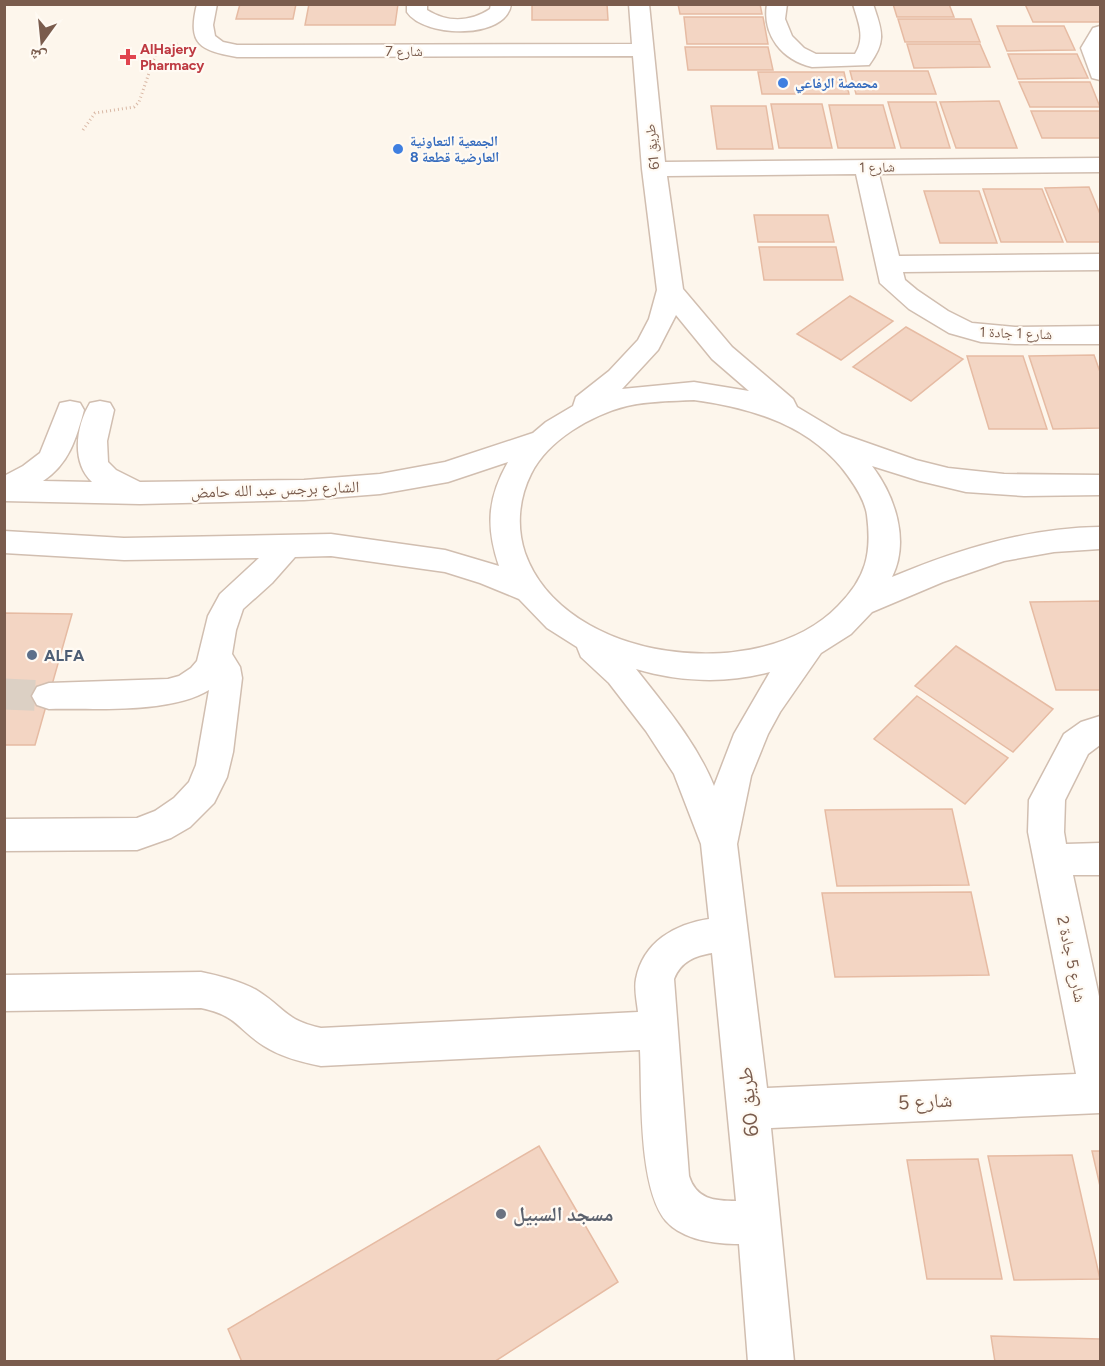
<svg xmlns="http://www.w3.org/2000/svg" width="1105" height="1366" viewBox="0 0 1105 1366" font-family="Figtree,'Noto Naskh Arabic',sans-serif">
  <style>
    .building { fill: #f3d5c3; stroke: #e6bba3; stroke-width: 1.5 }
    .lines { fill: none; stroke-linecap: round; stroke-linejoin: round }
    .minor-tunnel { stroke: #dcd0c4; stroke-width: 31; stroke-dasharray: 31 15; stroke-linecap: butt }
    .minor-casing { stroke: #d1beb0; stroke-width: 3 }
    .path { stroke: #d9b8a5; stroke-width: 3; stroke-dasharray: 1 3; stroke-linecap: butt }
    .minor { fill: #fff; fill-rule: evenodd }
    .health-dot { fill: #e0444e; stroke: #fffaf3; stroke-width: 2 }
    .shop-dot { fill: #3f7fe0; stroke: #fffaf3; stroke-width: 2 }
    .service-dot { fill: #5c6f8a; stroke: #fffaf3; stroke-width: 2 }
    .worship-dot { fill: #6b7280; stroke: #fffaf3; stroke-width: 2 }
    .labels { text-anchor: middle; stroke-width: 4.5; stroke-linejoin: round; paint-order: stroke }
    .far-health-label { font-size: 14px; font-weight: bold; fill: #be3a42; stroke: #fffaf3; text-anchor: start }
    .far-street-label { font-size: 14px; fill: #7a5c4d; stroke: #fffaf3 }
    .far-shop-label { font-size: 14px; font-weight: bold; fill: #366cbe; stroke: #fffaf3; text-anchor: start }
    .street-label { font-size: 16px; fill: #7a5c4d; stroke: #fffaf3 }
    .service-label { font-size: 16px; font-weight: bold; fill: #4e5e75; stroke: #fffaf3; text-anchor: start }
    .near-street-label { font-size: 20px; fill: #7a5c4d; stroke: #fffaf3 }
    .near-worship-label { font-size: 20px; font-weight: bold; fill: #5b616d; stroke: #fffaf3; text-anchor: start }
  </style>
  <rect width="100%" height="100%" fill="#fdf6ec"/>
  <g class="building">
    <path d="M240 4H296L293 19H236Z"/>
    <path d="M309 4H398L395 25H305Z"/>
    <path d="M532 4H607L608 20H532Z"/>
    <path d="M678 4H760L762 14H680Z"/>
    <path d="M893 4H949L954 17H897Z"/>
    <path d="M1025 4H1100V22H1033Z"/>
    <path d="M684 17H763L768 44H687Z"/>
    <path d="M898 19H971L980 42H905Z"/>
    <path d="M997 26H1064L1075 50 1007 51Z"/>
    <path d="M907 44H980L990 67 914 68Z"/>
    <path d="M685 47H768L773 70H688Z"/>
    <path d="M1008 54H1077L1088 78 1018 79Z"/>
    <path d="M850 71H928L936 94H856Z"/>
    <path d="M758 72H844L849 94H762Z"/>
    <path d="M1019 82H1090L1100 107H1030Z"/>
    <path d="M999 101 1017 148H956L940 102Z"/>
    <path d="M888 102H936L950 148H901Z"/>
    <path d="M771 104H822L832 148H779Z"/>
    <path d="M829 105H883L895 148H838Z"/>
    <path d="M711 106H766L773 149H717Z"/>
    <path d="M1031 111H1100V138H1042Z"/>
    <path d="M1089 187 1100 214V242H1067L1045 188Z"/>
    <path d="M983 189H1042L1063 242H1001Z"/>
    <path d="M924 191H979L997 243H940Z"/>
    <path d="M754 215H828L834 242H758Z"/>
    <path d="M759 247H836L843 280H764Z"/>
    <path d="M850 296 893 321 841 360 797 334Z"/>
    <path d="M906 327 963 359 911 401 853 367Z"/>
    <path d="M1094 355 1100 372V428L1053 429 1029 356Z"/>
    <path d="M967 356H1023L1047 429H989Z"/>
    <path d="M1100 601V690H1056L1030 602Z"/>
    <path d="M4 613 72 614 35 745H4Z"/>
    <path d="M956 646 1053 709 1013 752 915 686Z"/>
    <path d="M917 696 1008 758 965 804 874 739Z"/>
    <path d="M952 809 969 885 837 886 825 810Z"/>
    <path d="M971 892 989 975 835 977 822 893Z"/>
    <path d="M539 1146 618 1282 494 1362H242L228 1329Z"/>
    <path d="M1092 1151H1100V1186Z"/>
    <path d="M1072 1155 1100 1279 1014 1280 988 1156Z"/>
    <path d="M978 1159 1002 1279H927L907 1160Z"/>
    <path d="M991 1336 1100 1339V1362H995Z"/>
  </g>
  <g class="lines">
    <path class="minor-tunnel" d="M4 694 49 696"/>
    <g class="minor-casing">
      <g id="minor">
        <path d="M197 4H217L213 25 215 36 223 42 237 45 632 44 629 4H649L665 162 1100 158V172L879 174 899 256 1100 254V270L903 272 905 280 917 290 948 311 972 323 1015 327 1100 326V344H1015L981 342 949 333 909 309 880 283 856 174 667 176 683 289 732 347 793 399 797 407 842 434 916 460 948 468 1004 474 1100 475V495L1024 496 966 492 920 481 872 466C895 496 910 541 892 577 959 549 1027 528 1100 527V549L1054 552 1004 561 943 582 872 612 851 634 821 653 780 712 768 734 751 776 737 844 767 1088 1076 1074 1028 832 1029 800 1064 734 1081 722 1100 716V745L1088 754 1065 800 1064 832 1066 844 1100 843V875H1073L1100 1001V1113L771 1128 794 1362H748L739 1244C715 1244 683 1240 666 1221 638 1188 642 1093 640 1050L321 1066C301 1062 281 1057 264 1046 236 1028 238 1016 201 1008L4 1011V975L201 972C220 976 241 981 258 991 286 1009 285 1020 321 1028L638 1012C637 1002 634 989 636 979 643 942 675 924 709 919L701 844 674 774 646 731 609 683 581 657 577 647 547 628 519 599 480 583 445 572 331 556 295 557 272 583 243 609 236 630 232 654 240 667 242 678 233 752 227 777 214 803 190 827 171 838 137 850 4 851V819L137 818 155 811 174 798 189 782 196 765 209 690C170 714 95 708 49 709L37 705 32 696 37 687 49 683 168 679 179 676 191 668 197 661 208 616 220 594 259 558 124 560 4 553V531L124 538 331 534 445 550 499 566C486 527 487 499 508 462L448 482 380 494 304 500 140 504 4 501V476L23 466 40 453 60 403 70 401 80 403 84 410C76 439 69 464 43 481L92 482C71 462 76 426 90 403L100 401 110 403 114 410 107 441 108 462 116 470 140 482 304 480 380 474 445 462 533 433 546 422 573 406 576 397 609 371 638 340 649 319 657 290 642 169 633 56 237 57C200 50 187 45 197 4ZM676 315 712 359 749 391 694 382 622 389 658 350ZM694 400C753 408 812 426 848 476 856 487 865 501 867 515 872 554 866 578 838 606 761 686 564 663 525 553 516 526 519 498 531 474 548 440 591 415 627 406 649 401 672 401 694 400ZM636 669C679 682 727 684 770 672L734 734 714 786C696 742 665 706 636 669ZM712 953 736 1201C714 1201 696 1199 689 1176L674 979C681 961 695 956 712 953Z"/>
        <path d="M407 4H427V10C448 23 470 22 490 9L491 4H511C507 40 424 38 407 12Z"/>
        <path d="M767 4H787L785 19 792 36 804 48 816 54H855C866 37 858 22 853 4H873C882 31 887 41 869 65L812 67C782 60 762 35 767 4Z"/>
        <path d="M1100 26V80L1092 78 1081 48 1093 28Z"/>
      </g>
    </g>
    <path class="path" d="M83 130 95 113 134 107 139 102 157 50 178 44"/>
    <use href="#minor" class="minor"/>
  </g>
  <path class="health-dot" d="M125 48h6v6h6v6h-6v6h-6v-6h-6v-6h6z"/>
  <g class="shop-dot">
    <circle cx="783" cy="83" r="6"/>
    <circle cx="398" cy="149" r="6"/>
  </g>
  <circle class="service-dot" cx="32" cy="655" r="6"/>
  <circle class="worship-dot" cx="501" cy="1214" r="6"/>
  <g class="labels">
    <g class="far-health-label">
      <text x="140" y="54">AlHajery<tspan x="140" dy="16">Pharmacy</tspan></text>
    </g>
    <g class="far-street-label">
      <text x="404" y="56">شارع 7</text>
      <text transform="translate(652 147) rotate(-96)" y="5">طريق 61</text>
      <text transform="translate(877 167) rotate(-1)" y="5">شارع 1</text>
      <text transform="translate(1016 333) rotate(2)" y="5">شارع 1 جادة 1</text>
    </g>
    <g class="far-shop-label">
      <text x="795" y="88">محمصة الرفاعي</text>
      <text x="410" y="146">الجمعية التعاونية<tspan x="410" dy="16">العارضية قطعة 8</tspan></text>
    </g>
    <g class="street-label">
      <text transform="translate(275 489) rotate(-2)" y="6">الشارع برجس عبد الله حامض</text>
      <text transform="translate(1072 959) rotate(78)" y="6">شارع 5 جادة 2</text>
    </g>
    <g class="service-label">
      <text x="44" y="661">ALFA</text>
    </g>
    <g class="near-street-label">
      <text transform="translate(925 1101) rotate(-3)" y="7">شارع 5</text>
      <text transform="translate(748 1102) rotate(-96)" y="7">طريق 60</text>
    </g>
    <g class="near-worship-label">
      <text x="513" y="1221">مسجد السبيل</text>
    </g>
  </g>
  <rect width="1105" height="1366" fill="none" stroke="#7a5c4d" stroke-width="12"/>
  <g transform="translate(42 42) rotate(195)" stroke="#fffaf3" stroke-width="4.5" paint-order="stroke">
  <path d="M0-4.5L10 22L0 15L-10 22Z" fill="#7a5c4d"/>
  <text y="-9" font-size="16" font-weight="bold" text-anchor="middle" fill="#7a5c4d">ش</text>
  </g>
</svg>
